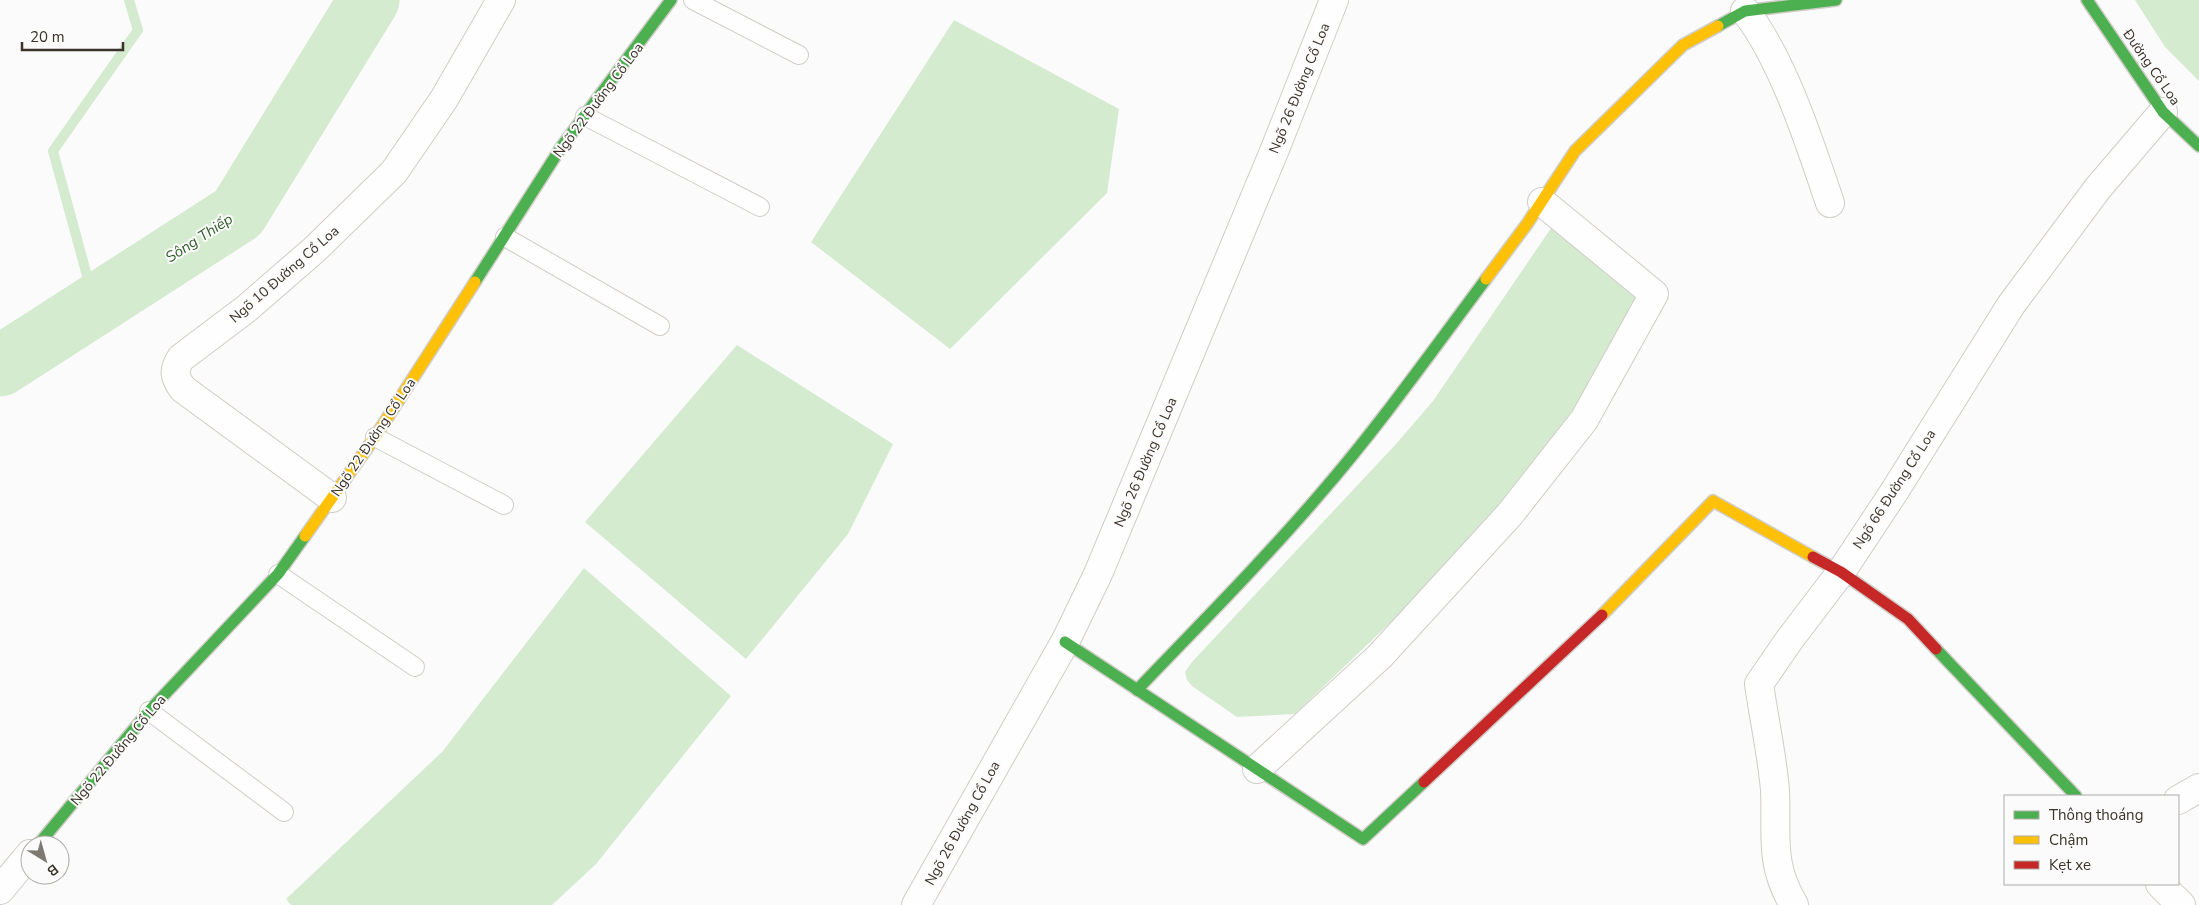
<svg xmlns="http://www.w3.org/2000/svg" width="2199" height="905" viewBox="0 0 2199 905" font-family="'Nunito Sans',sans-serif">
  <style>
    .water { fill: #d4ebd0 }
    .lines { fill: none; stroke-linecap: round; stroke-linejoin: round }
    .stream { stroke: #d4ebd0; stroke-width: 10 }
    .river { stroke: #d4ebd0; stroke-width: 61 }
    .lane-casing { stroke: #d0ccc7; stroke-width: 20 }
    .street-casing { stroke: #d0ccc7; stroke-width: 30 }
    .fast-casing { stroke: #d0ccc7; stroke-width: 14 }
    .slow-casing { stroke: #d0ccc7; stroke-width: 14 }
    .jam-casing { stroke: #d0ccc7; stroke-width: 14 }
    .lane { stroke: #fefefe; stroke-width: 18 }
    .street { stroke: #fefefe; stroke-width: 28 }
    .fast { stroke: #4caf50; stroke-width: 11 }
    .slow { stroke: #ffc107; stroke-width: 11 }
    .jam { stroke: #c62828; stroke-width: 11 }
    .labels { text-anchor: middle; stroke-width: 4; stroke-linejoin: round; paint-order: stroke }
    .street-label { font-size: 14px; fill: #3b3328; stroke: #fbfbfb }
    .water-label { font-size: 15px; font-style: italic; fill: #335d29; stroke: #fbfbfb }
  </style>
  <rect width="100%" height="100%" fill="#fbfbfb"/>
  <g class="water">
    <path d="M2135 0H2199V81L2165 47Z"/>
    <path d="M954 20 1119 109 1107 193 950 349 811 242Z"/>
    <path d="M1556 221 1640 295 1560 433 1494 523 1295 714 1237 717 1192 686 1187 680 1185 672 1192 662 1396 444 1433 401Z"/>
    <path d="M737 345 893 444 848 534 746 659 585 522Z"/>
    <path d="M584 568 731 696 596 864 552 905H291L286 899 442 752Z"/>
  </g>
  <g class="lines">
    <path class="stream" d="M95 305 53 151 138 30 129 0"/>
    <path class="river" d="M0 366 238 213 369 0"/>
    <g class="lane-casing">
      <g id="lane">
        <path d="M693 0 799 55"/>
        <path d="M585 116 760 207"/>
        <path d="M505 237 660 326"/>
        <path d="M375 437 504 505"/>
        <path d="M278 574 415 667"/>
        <path d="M149 711 284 812"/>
      </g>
    </g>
    <g class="street-casing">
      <g id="street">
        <path d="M1745 11C1783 59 1810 144 1830 203"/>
        <path d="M332 498 183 389C174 377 173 370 181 358L246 309 314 250 394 172 444 99 501 0"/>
        <path d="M1257 769 1380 656 1510 514 1584 420 1654 294 1542 202"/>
        <path d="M2178 800 2199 788"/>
        <path d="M2160 884 2181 905"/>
        <path d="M0 890 30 854"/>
        <path d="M916 905 1065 642 1098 574 1275 149 1334 0"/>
        <path d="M1794 905C1769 863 1777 836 1775 790 1772 755 1764 719 1759 684L1790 639 1841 572 1894 492 2011 305 2098 188 2163 112"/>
      </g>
    </g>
    <g class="fast-casing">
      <g id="fast">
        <path d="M2087 0 2163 112 2199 146"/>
        <path d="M1718 26 1745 11 1836 0"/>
        <path d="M475 282 562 146 671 0"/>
        <path d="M1065 642 1363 839 1424 782"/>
        <path d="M1936 649 2076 796"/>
        <path d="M1137 690C1199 625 1263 561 1321 493 1380 425 1432 351 1486 279"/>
        <path d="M38 845 149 711 278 574 305 536"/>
      </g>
    </g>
    <g class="slow-casing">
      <g id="slow">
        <path d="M1486 279 1527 224 1575 151 1683 45 1718 26"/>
        <path d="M305 536 375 437 475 282"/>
        <path d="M1602 615 1713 501 1813 557"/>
      </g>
    </g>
    <g class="jam-casing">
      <g id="jam">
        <path d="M1813 557 1841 572 1908 619 1936 649"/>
        <path d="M1424 782 1602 615"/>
      </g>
    </g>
    <use href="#lane" class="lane"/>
    <use href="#street" class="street"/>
    <use href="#fast" class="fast"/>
    <use href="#slow" class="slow"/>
    <use href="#jam" class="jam"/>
  </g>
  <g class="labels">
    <g class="street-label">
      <text transform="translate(2152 67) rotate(55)" y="5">Đường Cổ Loa</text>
      <text transform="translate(1299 88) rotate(-68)" y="5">Ngõ 26 Đường Cổ Loa</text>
      <text transform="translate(598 100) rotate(-53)" y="5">Ngõ 22 Đường Cổ Loa</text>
      <text transform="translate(284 274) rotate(-41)" y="5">Ngõ 10 Đường Cổ Loa</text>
      <text transform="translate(373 437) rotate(-56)" y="5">Ngõ 22 Đường Cổ Loa</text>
      <text transform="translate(1145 462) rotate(-67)" y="5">Ngõ 26 Đường Cổ Loa</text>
      <text transform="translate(1894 489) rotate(-57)" y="5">Ngõ 66 Đường Cổ Loa</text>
      <text transform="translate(118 750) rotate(-50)" y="5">Ngõ 22 Đường Cổ Loa</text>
      <text transform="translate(962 823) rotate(-61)" y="5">Ngõ 26 Đường Cổ Loa</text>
    </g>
    <g class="water-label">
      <text transform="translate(199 238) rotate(-33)" y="5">Sông Thiếp</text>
    </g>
  </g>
  <rect x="2004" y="795" width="175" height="90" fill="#fbfbfb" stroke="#aeaba7"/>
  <rect x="2014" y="811" width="25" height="8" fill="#4caf50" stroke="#aeaba7"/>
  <text x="2049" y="820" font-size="15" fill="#3b3328">Thông thoáng</text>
  <rect x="2014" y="836" width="25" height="8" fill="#ffc107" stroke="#aeaba7"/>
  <text x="2049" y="845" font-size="15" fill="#3b3328">Chậm</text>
  <rect x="2014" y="861" width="25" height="8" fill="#c62828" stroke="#aeaba7"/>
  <text x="2049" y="870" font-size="15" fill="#3b3328">Kẹt xe</text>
  <g transform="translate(45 860) rotate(143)"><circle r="24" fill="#fbfbfb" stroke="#aeaba7"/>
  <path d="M0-4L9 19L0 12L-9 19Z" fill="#7e7972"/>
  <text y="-8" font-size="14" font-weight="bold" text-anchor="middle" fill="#3b3328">B</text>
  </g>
  <path d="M22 42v8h101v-8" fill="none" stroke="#3b3328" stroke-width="2.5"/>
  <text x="30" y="42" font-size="15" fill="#3b3328" stroke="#fbfbfb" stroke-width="4" paint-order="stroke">20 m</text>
</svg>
